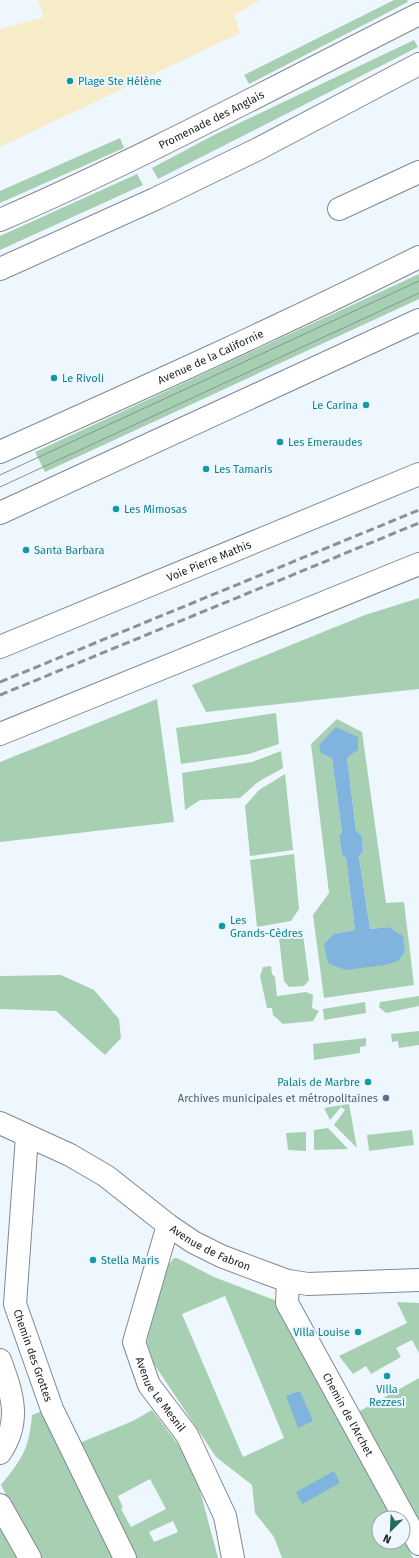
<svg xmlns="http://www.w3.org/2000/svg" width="419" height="1558" viewBox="0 0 419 1558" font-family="'Fira Sans',sans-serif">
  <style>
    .green { fill: #a7d0b2; fill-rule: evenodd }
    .sand { fill: #f6ecc7 }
    .water { fill: #80b3de }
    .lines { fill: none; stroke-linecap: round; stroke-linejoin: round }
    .minor-casing { stroke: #808a91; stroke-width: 24 }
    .major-casing { stroke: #808a91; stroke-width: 24 }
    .highway-casing { stroke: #808a91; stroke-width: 24 }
    .minor { stroke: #fff; stroke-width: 22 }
    .major { stroke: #fff; stroke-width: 22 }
    .highway { stroke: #fff; stroke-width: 22 }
    .tram { stroke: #8b9297; stroke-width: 1 }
    .rail { stroke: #8b9297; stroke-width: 3; stroke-dasharray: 8 4; stroke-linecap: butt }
    .culture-dot { fill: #0f9aa8; stroke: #eef7fe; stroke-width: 1.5 }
    .service-dot { fill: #5c6f8a; stroke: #eef7fe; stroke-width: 1.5 }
    .labels { text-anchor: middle; stroke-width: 4; stroke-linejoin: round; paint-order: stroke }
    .culture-label { font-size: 11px; fill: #0d838f; stroke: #eef7fe; text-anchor: start }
    .street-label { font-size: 11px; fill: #212528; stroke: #eef7fe }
    .service-label { font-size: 11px; fill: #4e5e75; stroke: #eef7fe; text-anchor: end }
  </style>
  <rect width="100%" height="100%" fill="#eef7fe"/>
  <g class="green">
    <path d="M394 0H407L408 2 249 84 244 75Z"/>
    <path d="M414 40 418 47 158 179 152 168 214 135Z"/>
    <path d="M120 138 124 148 0 203V191Z"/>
    <path d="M137 174 143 185 0 250V236Z"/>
    <path d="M419 274V299L45 472 35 452Z"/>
    <path d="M419 598V689L206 712 192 685 365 615Z"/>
    <path d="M157 699 174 822 0 842V762Z"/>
    <path d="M276 713 279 744 249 754 181 764 176 728Z"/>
    <path d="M337 719 362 732 386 903 404 902 414 985 324 998 313 915 329 893 311 744ZM347 757 356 831 362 836 363 851 359 857 370 929 389 927 402 936 405 951 335 934 355 930 346 858 342 855 339 835 342 832 332 758Z"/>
    <path d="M281 751 283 768 258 782 240 798 200 800 185 810 182 773 252 762Z"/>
    <path d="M285 774 293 850 250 856 245 806 259 790Z"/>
    <path d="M294 854 299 909 291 921 257 927 250 860Z"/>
    <path d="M297 930 303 935 309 980 304 986 289 987 284 981 279 938 282 932Z"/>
    <path d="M271 966 272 974 275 977 277 996 306 992 313 995 312 1008 319 1011 313 1021 283 1024 273 1015 272 1008H267L260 976 263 967Z"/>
    <path d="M61 975 94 990 119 1019 121 1038 105 1055 56 1011 0 1009V976Z"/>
    <path d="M419 996V1006L386 1013 379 1007 380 1002Z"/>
    <path d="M365 1002 366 1013 324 1020 323 1009Z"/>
    <path d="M419 1031V1045L399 1048 398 1041 392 1042 391 1034Z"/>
    <path d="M366 1038V1046L360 1047V1053L314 1060 313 1044Z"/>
    <path d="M349 1104 357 1148 334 1125 345 1110 341 1107 330 1120 324 1108Z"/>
    <path d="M328 1128 348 1149 314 1150V1130Z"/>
    <path d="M412 1130 414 1145 369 1151 367 1135Z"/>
    <path d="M306 1132V1151L288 1150 286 1133Z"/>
    <path d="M174 1258H177L214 1277 277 1301 392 1518H379V1542H403V1538L413 1558H282L274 1537 255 1513 252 1485 216 1457 154 1364 147 1342 156 1298 169 1264ZM225 1296 284 1438 243 1457 182 1314Z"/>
    <path d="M397 1302 419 1303V1353L412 1340 396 1348 401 1357 371 1374 366 1366 353 1374 339 1356 407 1323Z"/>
    <path d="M419 1378V1528L358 1412Z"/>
    <path d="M44 1410 117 1558H40L1 1485C22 1459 29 1449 32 1415Z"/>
    <path d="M152 1410 193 1464 218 1558H131L77 1444 133 1421ZM150 1479 166 1509 131 1527 121 1509 123 1508 118 1496ZM173 1521 178 1532 154 1542 149 1532Z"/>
    <path d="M0 1516 21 1558H0Z"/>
  </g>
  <path class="sand" d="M38 0H261L234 15 240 33 0 147V29L44 17Z"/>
  <g class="water">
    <path d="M336 727 358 737V750L347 757 356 831 362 836 363 851 359 857 370 929 389 927 403 936 405 951 398 961 385 965 345 970 328 963 324 944 334 934 355 930 346 858 342 855 339 835 342 832 332 758 321 753 319 745Z"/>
    <path d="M300 1391 313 1421 298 1428 286 1396Z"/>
    <path d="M334 1471 340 1483 302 1504 296 1492Z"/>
  </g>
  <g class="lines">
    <g class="minor-casing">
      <g id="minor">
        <path d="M339 209 419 172"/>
        <path id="s1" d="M0 1123 70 1155 106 1176 168 1225 193 1242 221 1256 266 1273 288 1281 308 1284 419 1280"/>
        <path id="s2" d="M27 1136 15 1304 52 1409 125 1558"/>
        <path id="s3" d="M168 1225 134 1342 149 1385 187 1435 225 1516 233 1558"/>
        <path id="s4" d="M288 1281 287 1303 419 1544"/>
        <path d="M0 1360C12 1393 22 1421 0 1453"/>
        <path d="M0 1505 30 1558"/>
      </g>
    </g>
    <g class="major-casing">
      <g id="major">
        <path id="s5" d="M0 220C143 158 280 84 419 14"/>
        <path d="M0 269 155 199 258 149 419 64"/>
        <path id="s6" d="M0 452C141 389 281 326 419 257"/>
        <path d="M0 513 419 320"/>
      </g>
    </g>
    <g class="highway-casing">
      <g id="highway">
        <path id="s7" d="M0 647 419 474"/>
        <path d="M0 734 419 564"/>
      </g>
    </g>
    <use href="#minor" class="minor"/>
    <use href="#major" class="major"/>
    <use href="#highway" class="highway"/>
    <g class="tram">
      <path d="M0 475 419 281"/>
      <path d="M0 487 419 293"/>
    </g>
    <g class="rail">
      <path d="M0 682 419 510"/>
      <path d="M0 695 419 523"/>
    </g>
  </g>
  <g class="culture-dot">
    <circle cx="70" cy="81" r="4"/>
    <circle cx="54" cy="378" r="4"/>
    <circle cx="366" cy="405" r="4"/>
    <circle cx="280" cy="442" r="4"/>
    <circle cx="206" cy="469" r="4"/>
    <circle cx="116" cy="509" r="4"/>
    <circle cx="26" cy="550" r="4"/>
    <circle cx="222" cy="926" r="4"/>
    <circle cx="368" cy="1082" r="4"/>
    <circle cx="93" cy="1260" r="4"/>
    <circle cx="358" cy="1332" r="4"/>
    <circle cx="387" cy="1376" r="4"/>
  </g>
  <circle class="service-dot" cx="386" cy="1098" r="4"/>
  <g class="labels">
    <g class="culture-label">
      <text x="78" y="85">Plage Ste Hélène</text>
      <text x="62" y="382">Le Rivoli</text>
      <text x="358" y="409" text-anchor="end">Le Carina</text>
      <text x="288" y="446">Les Emeraudes</text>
      <text x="214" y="473">Les Tamaris</text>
      <text x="124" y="513">Les Mimosas</text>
      <text x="34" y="554">Santa Barbara</text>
      <text x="230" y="924">Les<tspan x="230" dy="13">Grands-Cèdres</tspan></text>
      <text x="360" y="1086" text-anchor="end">Palais de Marbre</text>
      <text x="101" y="1264">Stella Maris</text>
      <text x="350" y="1336" text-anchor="end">Villa Louise</text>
      <text x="387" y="1393" text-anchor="middle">Villa<tspan x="387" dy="13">Rezzesi</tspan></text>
    </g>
    <g class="street-label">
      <text dy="4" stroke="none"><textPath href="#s5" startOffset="234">Promenade des Anglais</textPath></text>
      <text dy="4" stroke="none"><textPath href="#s6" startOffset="231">Avenue de la Californie</textPath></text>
      <text dy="4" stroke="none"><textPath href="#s7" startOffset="226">Voie Pierre Mathis</textPath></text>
      <text dy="4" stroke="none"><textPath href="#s1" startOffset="246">Avenue de Fabron</textPath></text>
      <text dy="4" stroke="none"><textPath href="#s2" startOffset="223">Chemin des Grottes</textPath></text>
      <text dy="4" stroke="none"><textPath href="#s3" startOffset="181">Avenue Le Mesnil</textPath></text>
      <text dy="4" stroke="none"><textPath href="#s4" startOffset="149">Chemin de l'Archet</textPath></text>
    </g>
    <g class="service-label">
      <text x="378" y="1102">Archives municipales et métropolitaines</text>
    </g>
  </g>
  <g transform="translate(391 1530) rotate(204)"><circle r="19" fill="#eef7fe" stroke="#9ca3a8"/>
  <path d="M0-3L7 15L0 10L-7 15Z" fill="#246b5f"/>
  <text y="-6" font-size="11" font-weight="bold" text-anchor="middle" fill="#212528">N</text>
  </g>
</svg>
